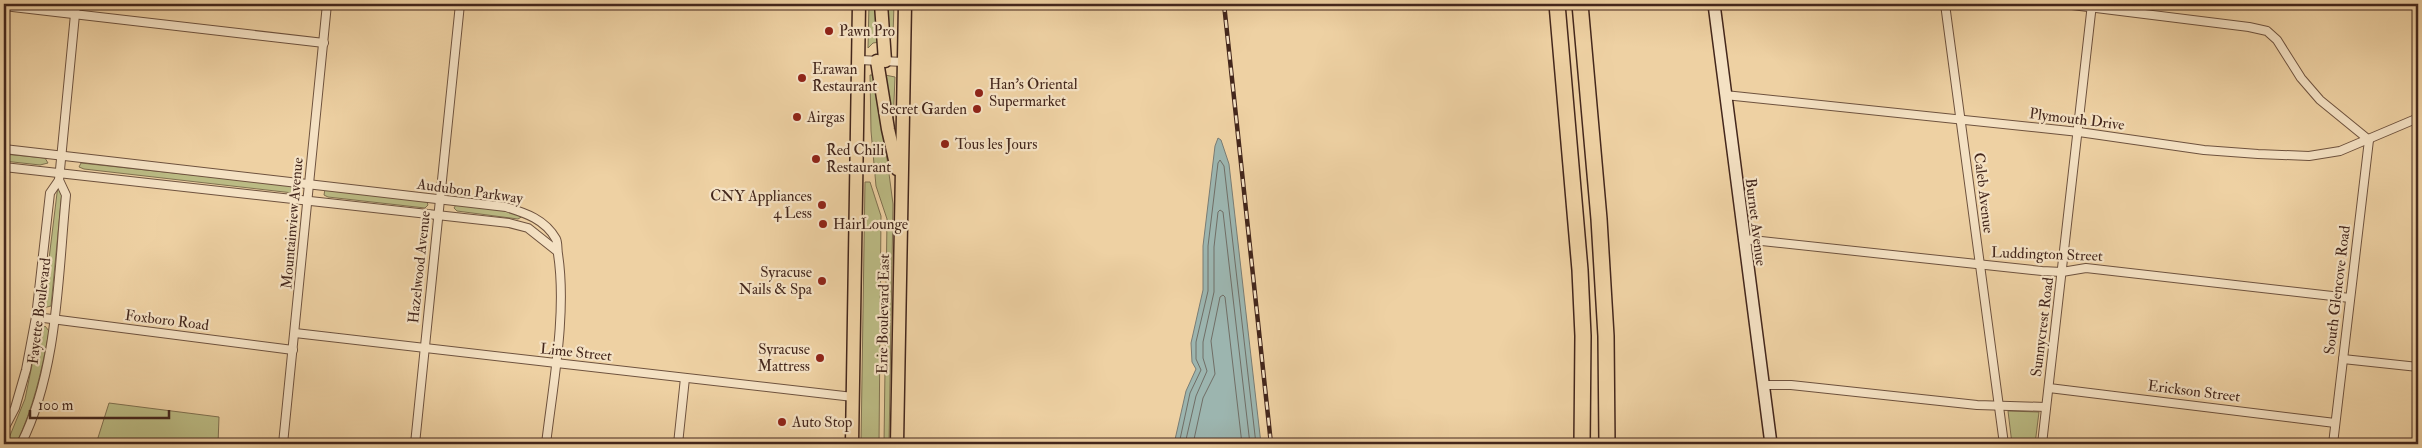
<svg xmlns="http://www.w3.org/2000/svg" width="2422" height="448" viewBox="0 0 2422 448" font-family="'IM FELL Double Pica',serif">
  <style>
    .green { fill: #bbbb84; stroke: #807150 }
    .water { fill: #9cb5af; stroke: #797c74 }
    .lines { fill: none; stroke-linecap: round; stroke-linejoin: round }
    .shore { stroke: #706e66; stroke-width: 1 }
    .street-casing { stroke: #6e523e; stroke-width: 10 }
    .secondary-casing { stroke: #44271c; stroke-width: 14 }
    .primary-casing { stroke: #44271c; stroke-width: 15 }
    .highway-casing { stroke: #44271c; stroke-width: 18 }
    .street { stroke: #f4e1c3; stroke-width: 8 }
    .secondary { stroke: #f4e1c3; stroke-width: 11 }
    .primary { stroke: #eed1a3; stroke-width: 12 }
    .highway { stroke: #eed1a3; stroke-width: 15 }
    .rail-casing { stroke: #44271c; stroke-width: 4.5 }
    .rail { stroke: #f4e1c3; stroke-width: 2.5; stroke-dasharray: 8; stroke-linecap: butt }
    .poi-dot { fill: #8f2418; stroke: #f4e1c3; stroke-width: 2 }
    .labels { text-anchor: middle; stroke-width: 4.5; stroke-linejoin: round; paint-order: stroke }
    .poi-label { font-size: 15px; fill: #44271c; stroke: #f4e1c3; text-anchor: start }
    .street-label { font-size: 15px; fill: #44271c; stroke: #f4e1c3 }
  </style>
  <rect width="100%" height="100%" fill="#eed1a3"/>
  <filter id="stains"><feTurbulence type="fractalNoise" baseFrequency=".004" numOctaves="4"/><feColorMatrix values="0 0 0 0 .2 0 0 0 0 .09 0 0 0 0 .02 0 0 0 .5 -.17"/></filter>
  <radialGradient id="worn" r=".72"><stop offset=".6" stop-color="#630" stop-opacity="0"/><stop offset="1" stop-color="#630" stop-opacity=".3"/></radialGradient>
  <g class="green">
    <path d="M869 4H877L880 42 873 43 868 48Z"/>
    <path d="M885 4H894L893 36 888 42Z"/>
    <path d="M870 75H876L893 204 889 444H884L887 219 876 186 871 131Z"/>
    <path d="M885 75 895 77 893 124Z"/>
    <path d="M4 154 45 158 48 163 40 165 4 161Z"/>
    <path d="M81 163 295 186 297 191 293 193 84 169 79 167Z"/>
    <path d="M865 182H870L881 216 879 444H861Z"/>
    <path d="M58 185 62 192 51 306 43 308Z"/>
    <path d="M325 189 427 202 428 205 425 208 328 197 324 195Z"/>
    <path d="M457 203 507 209 523 216 518 219 457 211 454 208Z"/>
    <path d="M45 326 49 331 48 337C41 374 33 408 17 442L13 444 9 438 25 399 39 331Z"/>
    <path d="M109 403 219 417 218 444H96Z"/>
    <path d="M2008 411 2039 412 2035 444H2012Z"/>
  </g>
  <path class="water" d="M1218 138 1221 140 1229 164 1261 444H1174L1186 391 1196 369 1192 362 1191 343 1203 290V246L1215 146Z"/>
  <g class="lines">
    <g class="shore">
      <path d="M1179 444 1190 393 1201 370 1196 359V342L1208 291V246L1218 163 1220 160 1224 166 1256 444"/>
      <path d="M1185 444 1196 396 1207 371 1203 358V342L1214 292V247L1218 212 1220 210 1223 212 1250 444"/>
      <path d="M1193 444 1203 398 1215 374 1211 341 1220 297 1223 295 1225 297 1242 444"/>
    </g>
    <g class="street-casing">
      <g id="street">
        <path d="M1945 4 2004 444"/>
        <path d="M2064 4 2249 27 2267 31 2277 40 2301 78 2320 100 2369 140"/>
        <path d="M4 6 324 43"/>
        <path d="M859 60 904 62"/>
        <path d="M1725 95 2079 132 2204 150 2258 154 2309 156 2340 151 2418 118"/>
        <path d="M4 149 506 207C525 213 545 219 556 239 558 243 557 249 558 254 567 313 553 384 546 444"/>
        <path d="M4 167 509 223 528 228 557 251"/>
        <path d="M1743 239 2042 271 2062 272 2086 268 2350 298"/>
        <path d="M36 317 293 350"/>
        <path d="M295 333 853 397"/>
        <path d="M2343 359 2418 367"/>
        <path d="M1763 385H1791L1977 405 2046 407"/>
        <path d="M2049 388 2335 423"/>
        <path d="M4 429 15 408 26 370 36 317 50 193 59 180 76 4"/>
        <path d="M21 444C58 371 58 275 66 195L59 180"/>
        <path d="M283 444 327 4"/>
        <path d="M415 444 460 4"/>
        <path d="M678 444 685 378"/>
        <path d="M2042 444 2092 4"/>
        <path d="M2333 444 2369 140"/>
      </g>
    </g>
    <g class="secondary-casing">
      <path id="secondary" d="M1714 4 1771 444"/>
    </g>
    <g class="primary-casing">
      <g id="primary">
        <path d="M881 4 885 61"/>
        <path d="M877 61 888 129 897 169"/>
        <path d="M852 444 859 4"/>
        <path d="M897 444 905 4"/>
      </g>
    </g>
    <g class="highway-casing">
      <g id="highway">
        <path d="M1557 4 1580 270 1583 336 1582 444"/>
        <path d="M1580 4 1599 219 1606 336 1607 444"/>
      </g>
    </g>
    <use href="#street" class="street"/>
    <use href="#secondary" class="secondary"/>
    <use href="#primary" class="primary"/>
    <use href="#highway" class="highway"/>
    <g class="rail-casing">
      <path id="rail" d="M1224 4 1271 444"/>
    </g>
    <use href="#rail" class="rail"/>
  </g>
  <g class="poi-dot">
    <circle cx="829" cy="31" r="5"/>
    <circle cx="802" cy="78" r="5"/>
    <circle cx="979" cy="93" r="5"/>
    <circle cx="977" cy="109" r="5"/>
    <circle cx="797" cy="117" r="5"/>
    <circle cx="945" cy="144" r="5"/>
    <circle cx="816" cy="159" r="5"/>
    <circle cx="822" cy="205" r="5"/>
    <circle cx="823" cy="224" r="5"/>
    <circle cx="822" cy="281" r="5"/>
    <circle cx="820" cy="358" r="5"/>
    <circle cx="782" cy="422" r="5"/>
  </g>
  <g class="labels">
    <g class="poi-label">
      <text x="839" y="36">Pawn Pro</text>
      <text x="812" y="74">Erawan<tspan x="812" dy="17">Restaurant</tspan></text>
      <text x="989" y="89">Han's Oriental<tspan x="989" dy="17">Supermarket</tspan></text>
      <text x="967" y="114" text-anchor="end">Secret Garden</text>
      <text x="807" y="122">Airgas</text>
      <text x="955" y="149">Tous les Jours</text>
      <text x="826" y="155">Red Chili<tspan x="826" dy="17">Restaurant</tspan></text>
      <text x="812" y="201" text-anchor="end">CNY Appliances<tspan x="812" dy="17">4 Less</tspan></text>
      <text x="833" y="229">HairLounge</text>
      <text x="812" y="277" text-anchor="end">Syracuse<tspan x="812" dy="17">Nails &amp; Spa</tspan></text>
      <text x="810" y="354" text-anchor="end">Syracuse<tspan x="810" dy="17">Mattress</tspan></text>
      <text x="792" y="427">Auto Stop</text>
    </g>
    <g class="street-label">
      <text transform="translate(2077 119) rotate(7)" y="5">Plymouth Drive</text>
      <text transform="translate(470 191) rotate(8)" y="5">Audubon Parkway</text>
      <text transform="translate(1984 193) rotate(83)" y="5">Caleb Avenue</text>
      <text transform="translate(1756 222) rotate(83)" y="5">Burnet Avenue</text>
      <text transform="translate(292 223) rotate(-85)" y="5">Mountainview Avenue</text>
      <text transform="translate(2047 254) rotate(2)" y="5">Luddington Street</text>
      <text transform="translate(419 267) rotate(-84)" y="5">Hazelwood Avenue</text>
      <text transform="translate(2337 290) rotate(-83)" y="5">South Glencove Road</text>
      <text transform="translate(39 311) rotate(-83)" y="5">Fayette Boulevard</text>
      <text transform="translate(883 314) rotate(-89)" y="5">Erie Boulevard East</text>
      <text transform="translate(167 320) rotate(7)" y="5">Foxboro Road</text>
      <text transform="translate(2042 327) rotate(-83)" y="5">Sunnycrest Road</text>
      <text transform="translate(576 352) rotate(6)" y="5">Lime Street</text>
      <text transform="translate(2194 391) rotate(7)" y="5">Erickson Street</text>
    </g>
  </g>
  <rect width="2422" height="448" fill="none" stroke="#eed1a3" stroke-width="20"/>
  <rect x="5" y="5" width="2412" height="438" fill="none" stroke="#44271c" stroke-width="2.5"/>
  <rect x="10" y="10" width="2402" height="428" fill="none" stroke="#44271c"/>
  <path d="M30 410v8h139v-8" fill="none" stroke="#44271c" stroke-width="2.5"/>
  <text x="38" y="410" font-size="15" fill="#44271c" stroke="#f4e1c3" stroke-width="4" paint-order="stroke">100 m</text>
  <rect width="100%" height="100%" filter="url(#stains)"/>
  <rect width="100%" height="100%" fill="url(#worn)"/>
</svg>
